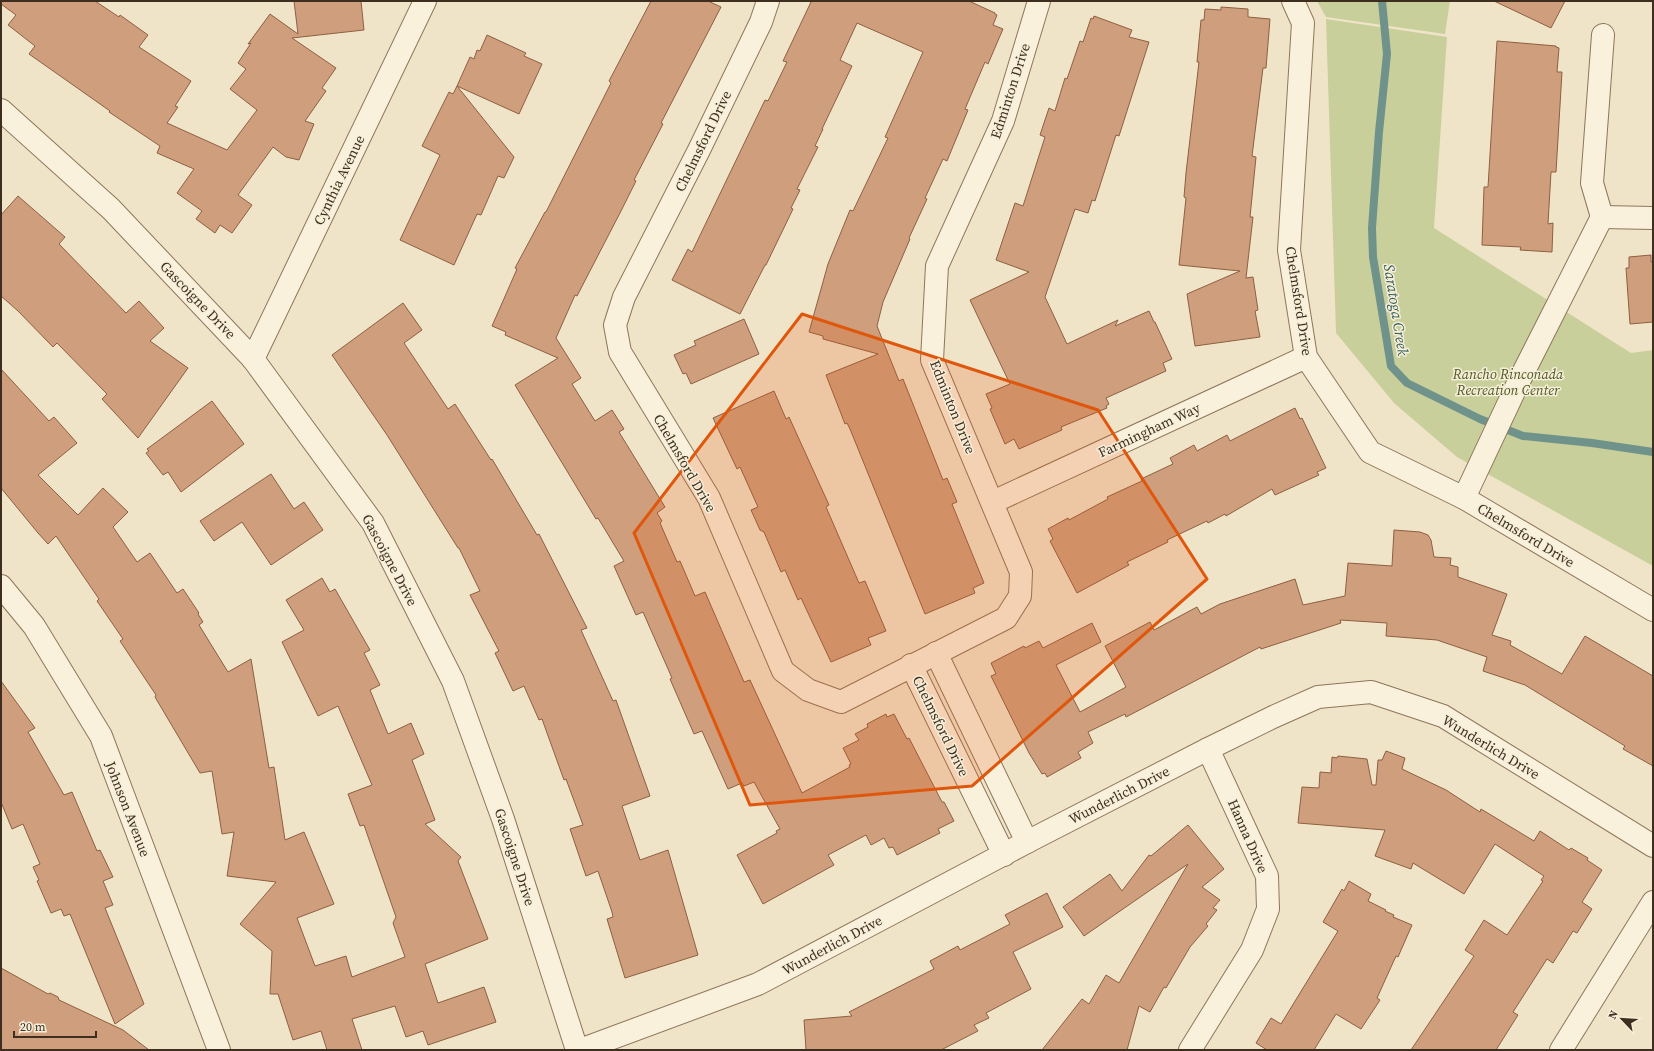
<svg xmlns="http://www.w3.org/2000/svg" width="1654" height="1051" viewBox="0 0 1654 1051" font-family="'Source Serif 4',serif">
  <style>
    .green { fill: #c9cf9b }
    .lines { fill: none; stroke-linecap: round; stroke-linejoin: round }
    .stream { stroke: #6f938a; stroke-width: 8 }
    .building { fill: #cf9f7d; stroke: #8d5f41 }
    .street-casing { stroke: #8d765c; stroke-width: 24 }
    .street { stroke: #faf1dc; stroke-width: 22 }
    .marked { fill: #df570d; fill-opacity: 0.2; stroke: #df570d; stroke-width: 3; stroke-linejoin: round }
    .labels { text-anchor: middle; stroke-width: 3; stroke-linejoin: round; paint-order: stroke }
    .street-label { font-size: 14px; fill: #3d2e20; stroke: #f7eed8 }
    .park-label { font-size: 14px; font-style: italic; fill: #4d5a26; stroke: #f7eed8 }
    .water-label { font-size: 15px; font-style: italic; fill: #2f5d5a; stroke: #f7eed8 }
  </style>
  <rect width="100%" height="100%" fill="#f0e4c8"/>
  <g class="green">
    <path d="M1317 1H1450L1445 34 1326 17Z"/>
    <path d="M1326 19 1447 37 1434 228 1631 353 1653 350V566L1457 457 1394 403 1336 333Z"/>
  </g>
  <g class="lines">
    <path class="stream" d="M1382 1 1387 54 1379 132 1372 228 1373 257 1391 366 1407 383 1480 419 1523 436 1592 443 1653 452"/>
  </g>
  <g class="building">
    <path d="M1 1H95L119 17 120 15 148 35 139 47 191 81 175 106 178 107 167 123 227 150 257 110 230 89 246 69 238 63 251 43 248 44 270 14 298 34 294 1H361L364 30 292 38 336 68 322 88 326 91 305 121 314 124 299 160 286 157 273 147 238 195 252 205 232 233 220 225 215 233 196 219 202 211 177 193 194 169 157 153 160 146 109 112 110 111 29 54 35 46 8 25 16 15 1 4Z"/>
    <path d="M651 1H708L721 7 661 123 663 124 634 180 636 181 621 211 577 296 575 295 556 338 581 378 572 384 595 421 612 410 624 429 619 432 665 507 657 513 662 521 660 523 677 562 680 561 695 596 705 592 744 682 750 680 802 793 850 767 849 765 851 764 843 748 859 740 855 734 868 727 867 724 886 714 887 717 894 714 907 739 909 738 942 802H944L954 821 938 829 940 833 897 855 893 847 889 848 884 838 871 845 866 835 828 855 834 865 763 904 737 855 777 833 776 831 780 829 754 782 744 786 742 783 728 789 702 731 694 734 670 679 672 678 643 612 636 615 614 566 624 561 598 518 596 519 515 385 558 358 505 335 506 332 492 326 517 269 515 268 545 212H546L611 83 609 81Z"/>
    <path d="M808 1H969L995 13V14L997 15 993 25 1003 29 988 64 985 62 965 109 968 110 947 161 943 159 925 198 927 199 909 238 910 239 883 302 877 326 899 381 903 379 943 480 947 478 957 502 952 504 984 583 973 588 975 593 925 614 850 429 847 423 845 424 826 375 878 354 823 339V336L809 332 828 264 850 210 853 211 888 138 885 137 923 52 857 23 840 60 852 66 822 129H823L815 146 818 147 797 189 800 190 791 208 793 209 766 265H765L740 314 672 280 688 249 692 252 765 100 768 101 787 62 783 61 811 2Z"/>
    <path d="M1494 1H1565L1551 28Z"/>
    <path d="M1221 7 1248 9V17L1270 19 1266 68H1263L1252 156 1256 157 1250 217H1253L1246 278 1253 277 1258 310 1255 311 1260 337 1195 346 1187 294 1240 271 1179 265 1186 198 1184 197 1186 173 1199 62H1197L1201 20H1204L1205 9 1221 10Z"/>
    <path d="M1094 16 1132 30 1129 37 1149 42 1119 136 1116 135 1095 201 1092 200 1088 213 1075 209 1045 297 1067 344 1118 320 1115 326 1149 311 1154 322H1155L1172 359 1163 363 1166 371 1106 398 1109 404 1106 406 1107 408 1061 427 1062 430 1019 449 1014 439 1005 444 990 409 992 408 986 394 1010 384 970 300 1029 272 996 260 1015 203 1023 206 1045 137 1040 135 1049 108 1055 111 1065 78 1067 79 1080 41 1083 42 1091 18 1093 19Z"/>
    <path d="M487 35 526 53 524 56 542 64 519 114 457 86 470 57 474 59 477 50 480 51Z"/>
    <path d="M1497 41 1556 46V47L1559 48 1557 72H1562L1556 172H1551L1548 224 1553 223 1552 252 1520 250 1521 247 1482 245 1484 187H1488Z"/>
    <path d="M457 86 514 157 504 178 498 176 481 215 477 214 454 265 400 240 440 155 422 146 449 92 453 94Z"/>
    <path d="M18 196 65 237 59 244 126 313 139 301 164 328 150 341 188 368 138 438 102 399 107 394 57 343 53 347 18 311 1 296V215Z"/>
    <path d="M1651 255V262H1653V322L1630 324 1626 268H1629V257Z"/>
    <path d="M403 303 422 330 404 343 448 409 455 404 491 460 492 459 537 535 539 534 587 628 581 630 613 701 616 700 650 796 622 806 640 860 668 850 698 955 625 978 607 919 613 917 612 912 598 871 586 876 570 829 583 825 566 779 564 780 542 719 539 720 524 686 513 691 495 653 499 651 470 595 480 591 459 548H458L387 435 332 355Z"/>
    <path d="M744 319 759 354 691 384 686 373 683 374 674 355 696 345 694 341Z"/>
    <path d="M1 369 49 421 54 417 77 443 38 475 78 515 103 488 128 512 113 527 137 562 150 553 177 593 183 589 199 613 198 614 203 622 199 625 228 672 251 659 269 768 274 767 285 840 304 832 334 904 297 918 315 966 346 956 352 977 405 957 393 923 396 917 364 825 360 826 348 794 372 785 338 706 318 716 282 642 304 630 286 600 322 578 330 592 335 589 370 650 364 653 380 685 370 690 388 734 411 723 424 754 412 760 435 820 425 824 461 857 458 861 488 939 425 964 438 1003 484 987 496 1022 428 1045 423 1031 406 1037 395 1006 352 1019 362 1050H327L321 1031 293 1040 278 994H270L272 951 240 924 276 882 227 876 234 832 222 834 212 771 200 773 155 697 156 695 120 641 123 639 97 601 99 599 56 536 48 544 38 533 1 488Z"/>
    <path d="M774 391 786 419 789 417 829 505 826 507 859 583 865 581 886 631 868 638 871 645 831 662 801 598 798 600 785 570 781 572 764 532 760 530 751 510 758 507 740 467 737 469 713 418Z"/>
    <path d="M212 401 244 444 181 492 168 472 163 475 146 453 149 451 147 449Z"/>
    <path d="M1295 408 1300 419 1302 418 1326 468 1317 472 1319 475 1275 495 1272 489 1226 516 1225 514 1208 523 1207 521 1167 540 1168 542 1127 562 1129 565 1077 593 1050 541 1053 539 1048 529 1068 518 1069 520 1108 499 1107 497 1142 481 1141 479 1173 464 1170 458 1194 445 1197 451 1227 435 1230 441Z"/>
    <path d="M271 474 294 509 304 502 323 530 271 565 242 522 214 541 200 521Z"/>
    <path d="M1394 530 1420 532 1428 535 1431 540 1434 557 1451 558 1450 565 1458 567V577L1507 594 1492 635 1511 641 1510 645 1562 674 1585 636 1653 676V766L1623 749 1625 746 1525 685 1483 671 1487 657 1437 640 1386 636 1387 623 1340 620 1341 623 1261 649 1260 647 1126 717 1125 714 1088 732 1093 743 1078 752 1081 758 1047 777 1045 773 1042 774 1029 753 991 676 996 674 991 663 1024 646 1025 648 1039 641 1043 648 1092 623 1101 642 1056 665 1080 712 1126 687 1105 646 1150 622 1154 630 1197 607 1201 614 1220 604 1295 579 1303 605 1345 596 1348 563 1392 566Z"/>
    <path d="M1 681 35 728 28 732 64 795 72 792 97 851 100 850 113 877 103 881 113 905 105 908 144 1004 115 1024 70 914 64 916 61 909 51 913 37 881 39 880 33 867 40 864 23 824 12 829 1 802Z"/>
    <path d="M1386 751 1405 758 1402 769 1446 790 1480 812 1481 809 1534 841 1540 831 1569 850 1571 848 1588 858 1587 860 1602 870 1582 902 1592 909 1577 933 1573 931 1553 963 1547 959 1513 1012 1518 1015 1496 1050H1411L1474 956 1465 950 1484 920 1507 935 1543 881 1541 880 1544 876 1495 844 1464 894 1413 863 1411 869 1375 856 1385 830 1298 823 1302 787 1319 788 1320 772 1331 773 1332 757 1337 758 1338 756 1367 759 1372 785H1376L1378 760H1382Z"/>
    <path d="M1188 825 1224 869 1202 887 1220 900 1213 908 1217 910 1206 924 1208 926 1190 947 1166 988 1164 987 1150 1012 1139 1006 1127 1050H1042L1082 999 1089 1004 1106 975 1119 983 1188 864 1084 936 1063 907 1110 874 1122 891 1149 855 1151 856Z"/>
    <path d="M1349 881 1371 894 1368 901 1386 910 1385 911 1394 915 1393 917 1412 925 1398 957 1396 956 1377 998 1380 1000 1361 1029 1336 1014 1314 1050H1267L1256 1043 1271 1018 1281 1024 1338 931 1323 922 1342 889 1344 891Z"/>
    <path d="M1047 893 1063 927 1013 952 1031 989 986 1013 989 1018 974 1025 978 1031 941 1050H806L804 1020 852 1016 849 1012 934 969 930 961 958 946 960 950 1010 924 1005 915Z"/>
    <path d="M1 968 48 994 50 993 58 997 59 1000 123 1030 149 1050H1Z"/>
  </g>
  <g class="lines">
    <g class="street-casing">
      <g id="street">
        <path d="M768 1 761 22 699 150 624 297 615 325 620 352 709 498 783 671 808 690 841 702 1006 618 1020 596 1021 572 932 360 937 266 1003 121 1039 1"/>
        <path d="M1293 1 1303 23 1289 250 1306 357 1370 452 1464 498 1653 610"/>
        <path d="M1 110 111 209 253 359 373 523 453 681 503 819 577 1050"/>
        <path d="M1602 217 1592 183 1603 35"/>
        <path d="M1602 217 1653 218"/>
        <path d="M253 359 425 1"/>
        <path d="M1464 498 1519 381 1602 217"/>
        <path d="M993 502 1306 357"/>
        <path d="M1 586 34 626 101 736 219 1050"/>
        <path d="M936 653 1027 842"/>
        <path d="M911 665 1004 855"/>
        <path d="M580 1050 758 984 1027 842 1208 749 1273 717 1318 697 1371 692 1443 716 1653 846"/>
        <path d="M1190 1050 1252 950 1268 909 1267 876 1208 749"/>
        <path d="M1561 1050 1653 902"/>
      </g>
    </g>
    <use href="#street" class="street"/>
  </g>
  <path class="marked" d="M802 314 1098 410 1207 579 972 786 750 805 634 533Z"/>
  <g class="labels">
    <g class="street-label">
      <text transform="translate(1010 91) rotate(-72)" y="5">Edminton Drive</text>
      <text transform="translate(703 141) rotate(-64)" y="5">Chelmsford Drive</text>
      <text transform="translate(339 180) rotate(-64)" y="5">Cynthia Avenue</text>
      <text transform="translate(198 300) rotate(46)" y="5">Gascoigne Drive</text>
      <text transform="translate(1299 301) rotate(81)" y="5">Chelmsford Drive</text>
      <text transform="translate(953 407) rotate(68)" y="5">Edminton Drive</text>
      <text transform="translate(1149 430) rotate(-25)" y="5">Farmingham Way</text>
      <text transform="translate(685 463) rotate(60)" y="5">Chelmsford Drive</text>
      <text transform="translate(1526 535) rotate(31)" y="5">Chelmsford Drive</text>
      <text transform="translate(390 560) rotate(62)" y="5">Gascoigne Drive</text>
      <text transform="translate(941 726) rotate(64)" y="5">Chelmsford Drive</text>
      <text transform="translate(1491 747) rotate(31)" y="5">Wunderlich Drive</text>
      <text transform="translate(1119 795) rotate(-27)" y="5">Wunderlich Drive</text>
      <text transform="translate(128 809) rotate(69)" y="5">Johnson Avenue</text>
      <text transform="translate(1248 836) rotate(66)" y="5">Hanna Drive</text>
      <text transform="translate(515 857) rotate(72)" y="5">Gascoigne Drive</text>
      <text transform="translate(832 945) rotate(-28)" y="5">Wunderlich Drive</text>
    </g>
    <g class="park-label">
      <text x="1508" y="379">Rancho Rinconada<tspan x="1508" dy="16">Recreation Center</tspan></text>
    </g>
    <g class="water-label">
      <text transform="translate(1396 310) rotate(81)" y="5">Saratoga Creek</text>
    </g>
  </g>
  <rect width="1654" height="1051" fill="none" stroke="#3d2e20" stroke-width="4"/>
  <g transform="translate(1622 1019) rotate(295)" stroke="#f7eed8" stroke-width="3" paint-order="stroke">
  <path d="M0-3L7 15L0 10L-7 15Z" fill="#3d2e20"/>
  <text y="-6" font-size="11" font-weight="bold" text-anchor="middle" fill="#3d2e20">N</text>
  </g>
  <path d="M14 1031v6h82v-6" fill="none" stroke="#3d2e20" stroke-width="2"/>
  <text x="20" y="1031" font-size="12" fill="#3d2e20" stroke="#f7eed8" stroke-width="3" paint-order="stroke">20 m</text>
</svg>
